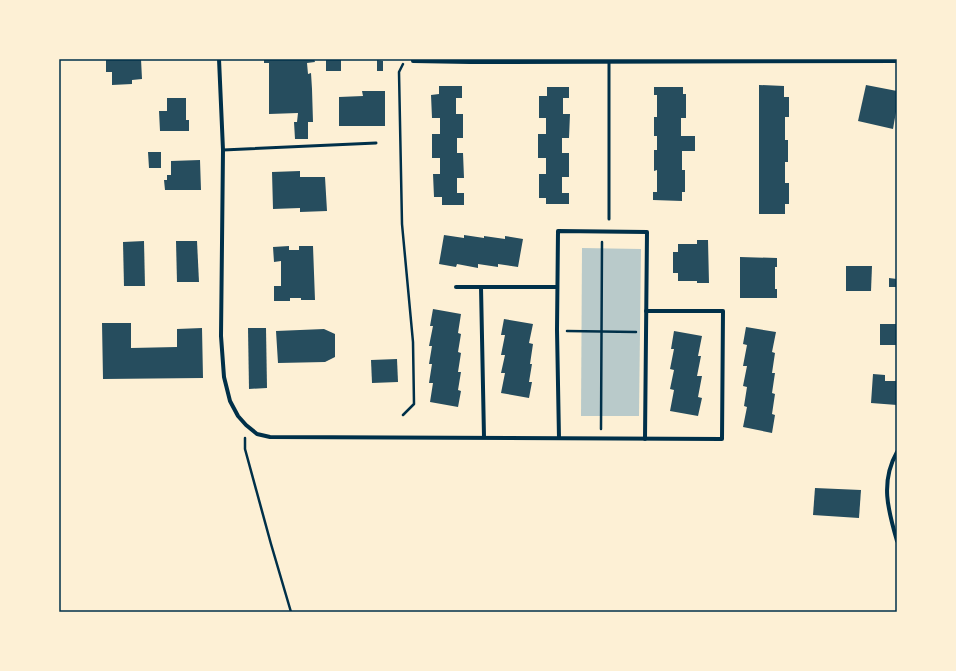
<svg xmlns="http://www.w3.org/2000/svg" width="956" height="671" viewBox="0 0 956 671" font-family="Spectral,serif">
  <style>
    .green { fill: #b9caca }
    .building { fill: #264d5e }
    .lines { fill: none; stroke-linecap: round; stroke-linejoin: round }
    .path { stroke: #003049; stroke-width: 2.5 }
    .service { stroke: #003049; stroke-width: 3 }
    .minor { stroke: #003049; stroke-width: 4 }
    .neatline { fill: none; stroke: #003049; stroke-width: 1.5 }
  </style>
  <rect width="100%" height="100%" fill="#fdf0d5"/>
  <path class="green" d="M582 248 641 249 639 416H581Z"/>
  <g class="building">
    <path d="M106 59H141L142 79 132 80V84L112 85V72H106Z"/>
    <path d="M264 59H314L315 62 307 63 308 74 311 73 312 89 313 122H308V139H295L294 122H297L298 113 269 114V63H264Z"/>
    <rect x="326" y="59" width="15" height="12"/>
    <path d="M377 60 383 61V71H377Z"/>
    <path d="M759 85 784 86V97H789V117H785V140H788V162H785V183H789V204H785V214H759Z"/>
    <path d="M866 85 897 91V106L893 129 858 121Z"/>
    <path d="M439 86H462V98H456V114H463V138H457V153H463L464 178H457V193H464V205H442V197H434L433 174H440V158H432V134H440V118H432L431 95 439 94Z"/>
    <path d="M547 87H569V98H563V114H570L569 138H562V153H569V177H562V193H569V204H546V198H539V174H546V158H538V134H546V118H539V96H547Z"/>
    <path d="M654 87H683V94H686V118H681V136H695V151H682V170H685V192H682V201L653 200V192H657V170L654 171V150H657V136H654V117H657V95H654Z"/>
    <path d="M362 91H385V126H339V97L363 96Z"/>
    <path d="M167 98H186V120H189V131H160L159 111H167Z"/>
    <path d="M148 152H161V168H149Z"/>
    <path d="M200 160 201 190H165L164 180H167V175H171V161Z"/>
    <path d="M300 171V177H325L327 211 300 212V208L273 209 272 172Z"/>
    <path d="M444 235 464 238V235L484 238V236L505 239V236L523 239 518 267 498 264V267L478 264V268L457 264 456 267 439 264Z"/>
    <path d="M697 240H708L709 283H697V281H678V273H673V252H678V244H697Z"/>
    <path d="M144 241 145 286H124L123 242Z"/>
    <path d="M176 241H197L199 282H177Z"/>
    <path d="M289 246V250H299V246H313L315 300H301V298H290V301H274V286H281V261L274 262 273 247Z"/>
    <path d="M740 257 777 258V267H775V289H777V298H740Z"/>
    <path d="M846 266H872L871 291H846Z"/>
    <path d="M889 278 897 279V287H889Z"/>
    <path d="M433 309 461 314 458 333 461 334 458 352 461 353 458 372H461L458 390 461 391 458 407 430 402 433 383H429L432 364H429L432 346H429L433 326H430Z"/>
    <path d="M504 319 533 324 529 343 533 344 530 364H532L529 382H532L529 398 501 393 505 373H501L505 355H501L505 335H501Z"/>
    <path d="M102 323H131V348L177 347V329L202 328 203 378 103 379Z"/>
    <rect x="880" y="324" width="17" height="21"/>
    <path d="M746 327 776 332 772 352 775 353 772 373H775L772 393 775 394 772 414 775 415 772 433 743 427 747 407 744 406 747 387 743 386 747 366H743L747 345 743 344Z"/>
    <path d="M248 328H266L267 388 249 389Z"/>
    <path d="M324 329 335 334V357L325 362 278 363 276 331Z"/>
    <path d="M674 331 702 336 698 356H701L697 376H702L698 397 702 398 698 416 670 411 674 390 670 389 674 370 670 369 674 349H671Z"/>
    <path d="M397 359 398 382 372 383 371 360Z"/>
    <path d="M873 374 885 375V381H897V405L871 403Z"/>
    <path d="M815 488 861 490 859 518 813 515Z"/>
  </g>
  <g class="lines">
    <g class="path">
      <path d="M567 331 636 332"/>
      <path d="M403 415 414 404 413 342 402 224 399 72 403 64"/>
      <path d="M601 429 602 242"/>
      <path d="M245 438V449L271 544 291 612"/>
    </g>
    <g class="service">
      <path d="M609 61V219"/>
      <path d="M223 150 376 143"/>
    </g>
    <g class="minor">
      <path d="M219 59 223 150 221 336 224 377 230 401 238 416 246 425 257 434 270 437 722 439 723 311H646"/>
      <path d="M413 59V61L470 62 897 61"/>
      <path d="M456 287H557"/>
      <path d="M481 287 484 437"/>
      <path d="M559 438 557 330 558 231 647 232 645 439"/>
      <path d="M897 452C880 482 888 510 897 541"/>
    </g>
  </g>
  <rect width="956" height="671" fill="none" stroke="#fdf0d5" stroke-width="120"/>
  <rect x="60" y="60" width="836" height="551" class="neatline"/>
</svg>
